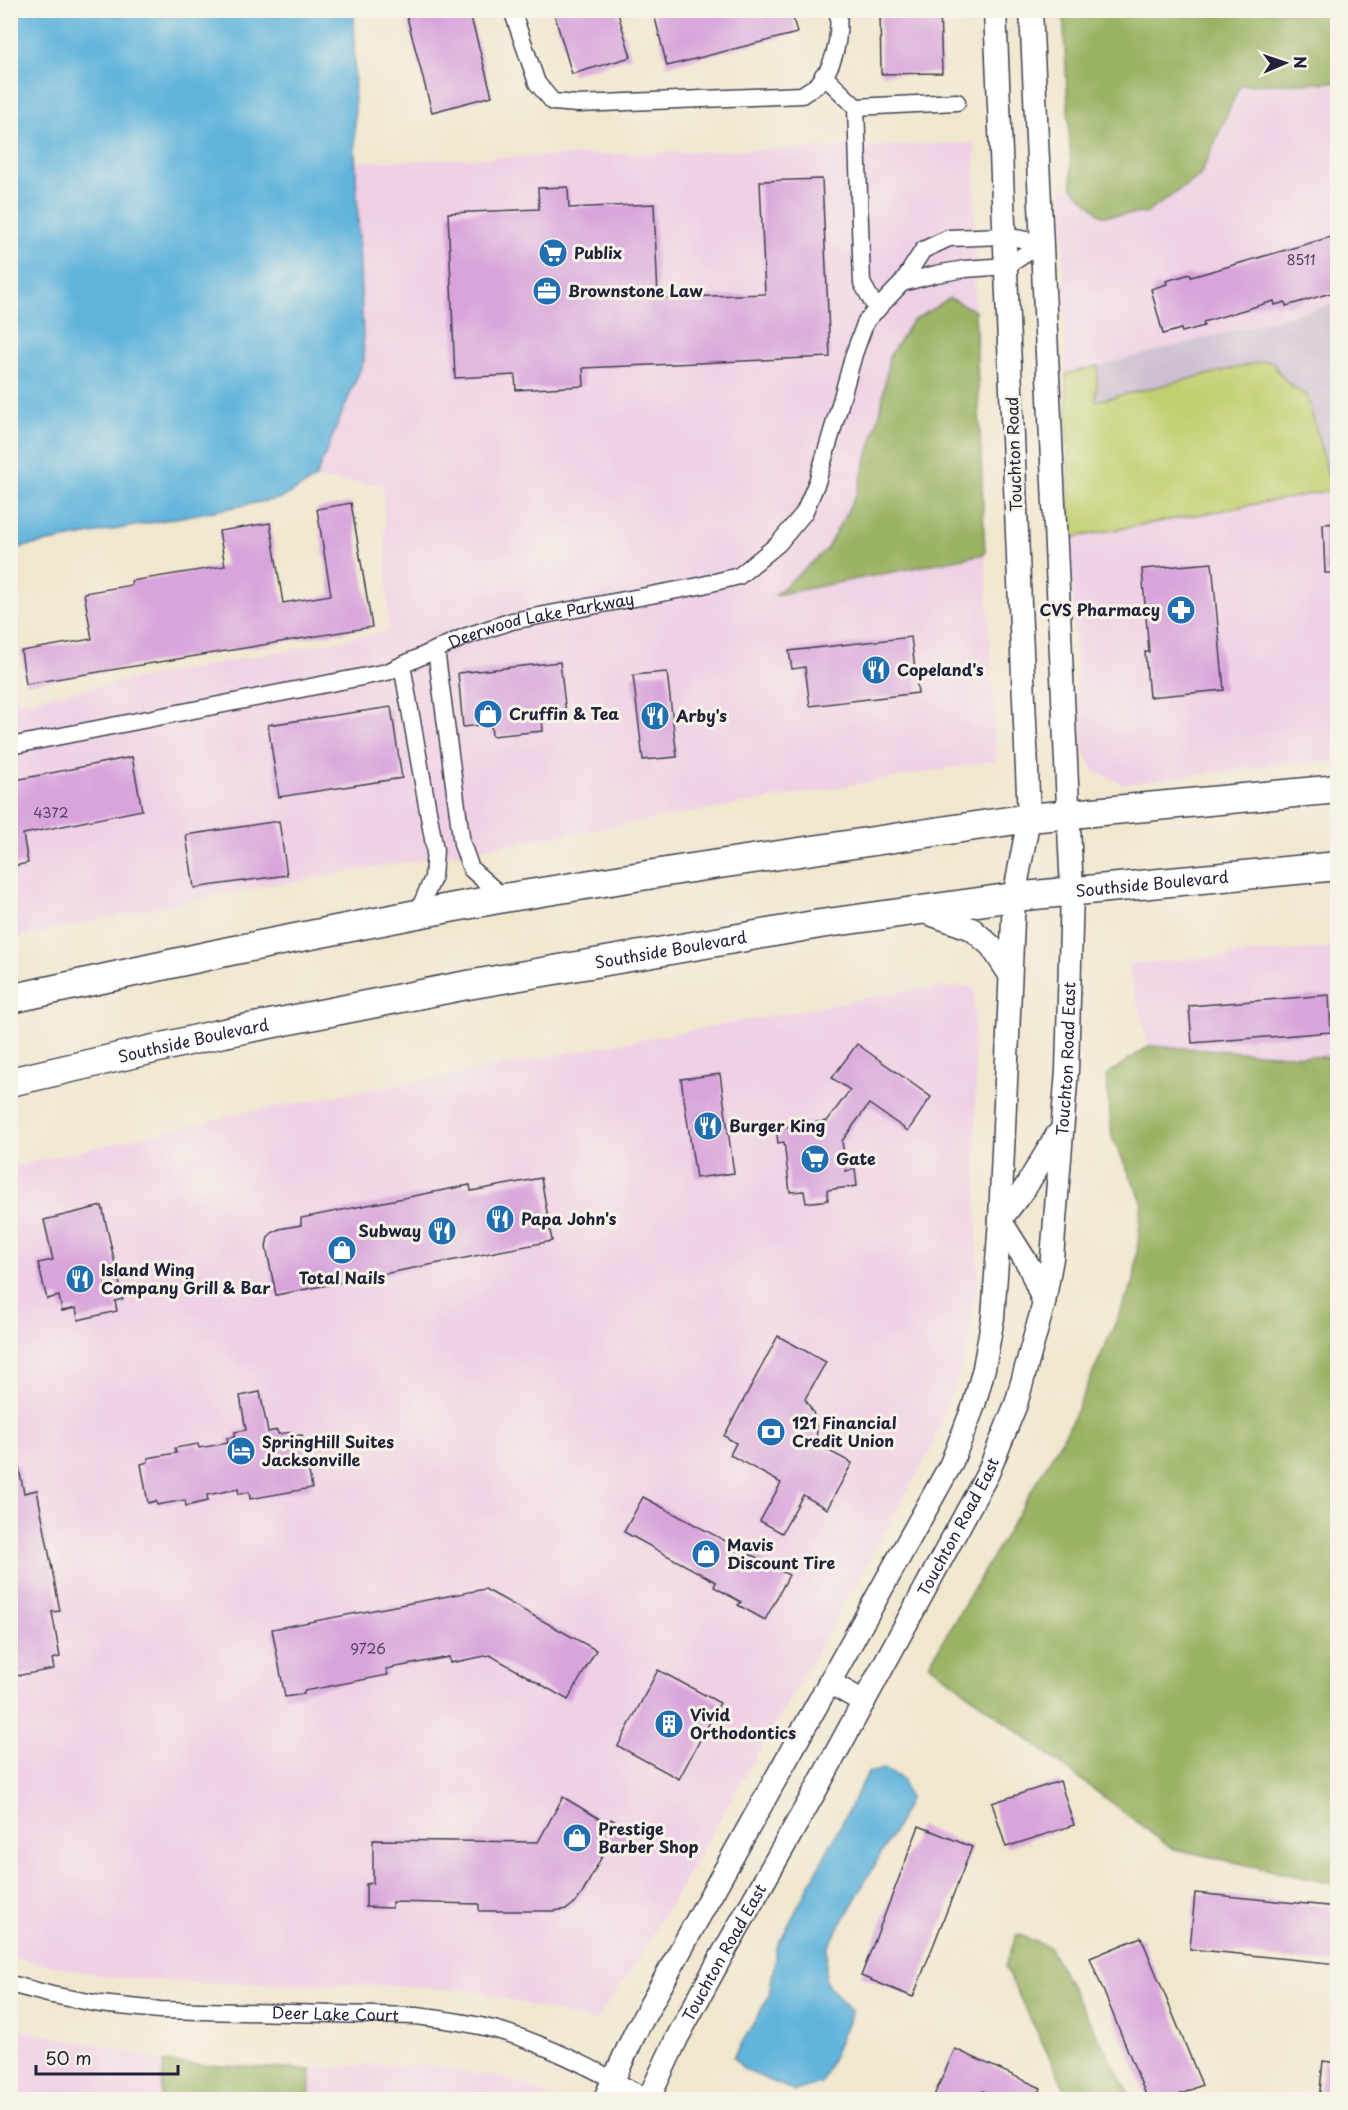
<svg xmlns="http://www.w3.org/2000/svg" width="1348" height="2110" viewBox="0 0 1348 2110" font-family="'Playpen Sans',sans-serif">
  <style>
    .built { fill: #efd0e5 }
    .industrial { fill: #cdbed2 }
    .green { fill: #c3d072; stroke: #727956; stroke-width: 1.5 }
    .forest { fill: #9ab264; stroke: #5e6a50; stroke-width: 1.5 }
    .water { fill: #60b4dc; stroke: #416b8c; stroke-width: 1.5 }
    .building { fill: #d8a4db }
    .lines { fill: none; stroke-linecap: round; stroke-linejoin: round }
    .street-casing { stroke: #414051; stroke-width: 19 }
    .secondary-casing { stroke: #414051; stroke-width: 25 }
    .highway-casing { stroke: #414051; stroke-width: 31 }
    .street { stroke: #fff; stroke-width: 16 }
    .secondary { stroke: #fff; stroke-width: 22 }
    .highway { stroke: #fff; stroke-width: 28 }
    .labels { text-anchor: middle; stroke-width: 6; stroke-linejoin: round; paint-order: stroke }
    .number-label { font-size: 14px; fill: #504263 }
    .poi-label { font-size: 16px; font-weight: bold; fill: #22223b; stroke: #f7f3e8; text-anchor: start }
    .street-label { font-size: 16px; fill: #22223b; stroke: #f7f3e8 }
  </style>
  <rect width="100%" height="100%" fill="#f7f3e8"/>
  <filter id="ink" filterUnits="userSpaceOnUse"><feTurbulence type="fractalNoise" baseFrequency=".0167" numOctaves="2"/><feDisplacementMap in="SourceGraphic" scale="12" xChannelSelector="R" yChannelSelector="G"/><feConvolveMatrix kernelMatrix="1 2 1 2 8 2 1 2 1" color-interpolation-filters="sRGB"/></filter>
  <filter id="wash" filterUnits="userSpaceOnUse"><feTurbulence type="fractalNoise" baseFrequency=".008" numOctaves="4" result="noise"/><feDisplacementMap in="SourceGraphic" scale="24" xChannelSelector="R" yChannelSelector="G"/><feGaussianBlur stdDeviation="1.35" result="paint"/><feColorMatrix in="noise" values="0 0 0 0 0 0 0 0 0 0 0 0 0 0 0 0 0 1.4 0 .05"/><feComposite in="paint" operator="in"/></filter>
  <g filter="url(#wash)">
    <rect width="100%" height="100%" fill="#f1e7cf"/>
    <g class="built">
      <path d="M1337 82V303L1066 374 1062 189 1072 187 1102 216 1200 176 1240 85Z"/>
      <path d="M975 143V311L950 298 889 357 881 409 857 493 826 550 777 595 985 554 997 760 216 895 11 939V703L389 631 383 485 315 479 364 360 355 162Z"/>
      <path d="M1337 489V762L1285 764 1123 784 1094 771 1080 746 1070 538Z"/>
      <path d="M1337 947V1058L1149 1046 1127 964Z"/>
      <path d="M974 986 978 1274 968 1348 932 1447 821 1645 631 1971 595 2022 473 1991 385 1985 193 1983 108 1977 11 1957 10 1167 243 1113 916 989Z"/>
      <path d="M10 2028 137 2053 164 2062 161 2099H11Z"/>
      <path d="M359 2065H429L512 2080 554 2099 309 2100 311 2070Z"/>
    </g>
    <path class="industrial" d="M1337 303V489L1332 490 1307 395 1293 389 1280 375 1096 401 1098 366Z"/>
    <path class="green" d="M1265 361 1273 363C1282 378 1291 388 1307 395L1332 490 1070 538 1066 374 1098 366 1096 401Z"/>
    <g class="forest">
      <path d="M1063 11H1337V82L1240 85 1200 176 1146 213 1102 216 1072 187Z"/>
      <path d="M950 298 975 311 985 554 775 595 826 550 857 493 881 409 889 357 912 321Z"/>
      <path d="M1149 1046 1337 1058V1885L1171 1848 929 1664 1068 1429 1134 1281 1142 1201 1112 1137 1106 1075Z"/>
      <path d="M1017 1934 1049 1947 1132 2099H1070L1005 1967Z"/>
      <path d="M164 2062 181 2064 311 2070 309 2099H161Z"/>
    </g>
    <g class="water">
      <path d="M11 10 354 11 355 151 364 360 315 479 282 498 11 549Z"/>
      <path d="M884 1769 902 1779 909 1799 900 1820 827 1949 825 1981 852 2012 821 2083 795 2091 744 2070 734 2057 769 1996 777 1947 868 1773Z"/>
    </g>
    <g id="blocks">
      <g class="building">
        <path d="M405 10H469L492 96 432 112Z"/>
        <path d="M553 10H617L631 57 572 74Z"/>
        <path d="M653 10H791L797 33 667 66Z"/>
        <path d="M880 10H940L942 73 881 74Z"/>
        <path d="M822 179 830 357 583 368 584 386 516 390 515 375 455 378 448 213 539 209 538 188 568 187 569 208 654 204 658 298 765 294 760 181Z"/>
        <path d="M1338 235V291L1286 306 1285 302 1275 305 1274 301 1203 322 1204 326 1182 332 1181 329 1163 334 1151 289 1167 284 1166 281 1190 274 1191 277Z"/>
        <path d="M351 503 372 627 26 684 21 651 92 639 84 593 132 585 131 581 225 566 219 531 270 523 283 603 331 595 317 509Z"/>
        <path d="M1338 523V573H1325L1323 524Z"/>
        <path d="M1212 563 1224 690 1149 697 1145 652H1149L1142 569Z"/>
        <path d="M911 637 918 693 810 706 805 667 792 669 789 651Z"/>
        <path d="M560 662 566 714 542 716 543 731 492 736 491 724 463 727 458 673Z"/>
        <path d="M667 672 677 757 643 760 633 675Z"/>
        <path d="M391 707 402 778 279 797 268 725Z"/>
        <path d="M132 757 142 810 23 834 28 863 10 867V781Z"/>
        <path d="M279 821 287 875 194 888 186 835Z"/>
        <path d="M1329 995 1331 1032 1192 1043 1189 1006Z"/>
        <path d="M857 1044 931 1097 908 1131 869 1104 842 1141 846 1171 855 1169 857 1186 827 1190 828 1200 806 1203 804 1191 790 1192 784 1142 778 1143 776 1128 827 1121 850 1090 832 1078Z"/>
        <path d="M720 1074 734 1173 696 1178 681 1079Z"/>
        <path d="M541 1178 552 1241 276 1295 266 1247 268 1237 272 1233 279 1229 301 1225V1218L470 1185 471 1191Z"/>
        <path d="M102 1206 123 1299 115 1301 117 1311 78 1320 76 1308 62 1311 59 1296 47 1299 38 1263 53 1260 44 1220Z"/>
        <path d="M778 1336 826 1362 805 1399 813 1412 817 1429 816 1444 852 1463 827 1509 803 1495 782 1533 760 1521 781 1483 730 1455 736 1443 724 1436Z"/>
        <path d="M260 1392 268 1432 277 1430 278 1434 292 1432 293 1436 302 1435 312 1488 250 1499 249 1492 239 1494 238 1489 207 1495 208 1501 186 1506 185 1500 157 1505 156 1501 148 1503 141 1464 148 1462V1458L176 1453 175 1448 198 1444 199 1448 228 1443 227 1438 235 1437V1432L246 1430 240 1396Z"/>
        <path d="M18 1464 24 1493 37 1490 60 1611 52 1612 60 1657 52 1659 54 1669 16 1676 10 1649V1465Z"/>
        <path d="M643 1497 789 1575 765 1620 738 1605 741 1602 714 1587 716 1582 624 1532Z"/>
        <path d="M485 1589 596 1650 568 1700 490 1655 450 1663 449 1657 386 1669 388 1675 304 1691V1694L285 1697 272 1629Z"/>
        <path d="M658 1670 720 1703 679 1779 618 1746Z"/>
        <path d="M1060 1781 1074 1825 1006 1847 992 1803Z"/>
        <path d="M563 1797 608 1824 611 1819 630 1830 620 1850 608 1845 582 1894 576 1902 567 1909 553 1911H479V1904L392 1902V1908L366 1907V1884L373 1883V1840L538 1842Z"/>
        <path d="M919 1826 972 1847 913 1997 861 1976Z"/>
        <path d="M1195 1893 1338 1907V1964L1190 1949Z"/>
        <path d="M1141 1937 1202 2085 1168 2100H1148L1090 1958Z"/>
        <path d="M955 2049 1041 2088 1036 2100H1003L983 2091 979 2100H932Z"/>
        <path d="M1323 2061 1338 2063V2100H1319Z"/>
      </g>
    </g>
  </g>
  <g filter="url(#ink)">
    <use href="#blocks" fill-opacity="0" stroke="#414051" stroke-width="1.5"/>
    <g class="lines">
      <g class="street-casing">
        <g id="street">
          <path d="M512 10 537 83 553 102 578 104 802 95C807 91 814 88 818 84 836 64 840 36 838 10"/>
          <path d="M823 75 856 107 862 283 877 310"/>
          <path d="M856 107 957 102"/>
          <path d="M902 283 936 274 965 269 1007 266 1042 243"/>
          <path d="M436 650 462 844 471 869 504 898"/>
          <path d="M402 665 435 850 433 878 417 914"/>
          <path id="s1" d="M10 746 387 672 464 637 512 621 699 586 739 576 778 544 804 513 817 482 839 408 854 354 866 321 902 283 923 250 949 238 1005 236 1042 243"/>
          <path id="s2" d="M10 1984 52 1995 100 2004 160 2010 416 2016C443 2019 470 2023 497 2030 550 2045 600 2073 648 2098"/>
        </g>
      </g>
      <g class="secondary-casing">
        <g id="secondary">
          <path d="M921 911 972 929 991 946 1010 975"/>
          <path d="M1044 1303 1029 1266 1000 1220 1025 1188 1057 1135"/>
          <path d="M829 1682 864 1702"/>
          <path d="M604 2100 635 2033 696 1922 951 1464 974 1405 984 1368 993 1317 1000 1220 1014 897 1029 818 995 10"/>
          <path id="s3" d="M648 2100 677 2038 721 1957 818 1786 988 1473 1016 1404 1044 1303 1052 1258 1067 1070 1072 891 1031 10"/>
        </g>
      </g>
      <g class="highway-casing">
        <g id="highway">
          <path d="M10 999 230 951 417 914 504 898 685 869 1029 818 1338 789"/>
          <path id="s4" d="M10 1082 219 1034 462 986 820 924 1014 897 1338 866"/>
        </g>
      </g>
      <use href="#street" class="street"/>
      <use href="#secondary" class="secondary"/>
      <use href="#highway" class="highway"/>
    </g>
  </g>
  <defs>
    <g id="supermarket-disc" transform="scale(1.5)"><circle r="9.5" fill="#1f6fb2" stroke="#f7f3e8"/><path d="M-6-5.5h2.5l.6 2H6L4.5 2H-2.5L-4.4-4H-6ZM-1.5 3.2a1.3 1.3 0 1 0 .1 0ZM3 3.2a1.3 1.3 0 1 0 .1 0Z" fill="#fff"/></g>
    <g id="office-disc" transform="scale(1.5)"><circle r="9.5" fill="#1f6fb2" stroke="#f7f3e8"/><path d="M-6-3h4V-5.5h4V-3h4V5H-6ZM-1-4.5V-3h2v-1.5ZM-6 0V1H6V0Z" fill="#fff"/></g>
    <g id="pharmacy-disc" transform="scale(1.5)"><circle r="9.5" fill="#1f6fb2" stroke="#f7f3e8"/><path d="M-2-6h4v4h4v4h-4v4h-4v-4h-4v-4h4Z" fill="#fff"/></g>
    <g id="restaurant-disc" transform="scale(1.5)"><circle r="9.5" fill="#1f6fb2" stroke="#f7f3e8"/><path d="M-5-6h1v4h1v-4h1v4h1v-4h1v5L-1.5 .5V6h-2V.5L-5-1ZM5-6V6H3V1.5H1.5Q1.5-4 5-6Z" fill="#fff"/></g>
    <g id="shop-disc" transform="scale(1.5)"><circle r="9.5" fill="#1f6fb2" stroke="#f7f3e8"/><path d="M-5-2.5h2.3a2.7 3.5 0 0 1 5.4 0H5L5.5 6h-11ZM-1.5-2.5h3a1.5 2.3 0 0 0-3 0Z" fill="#fff"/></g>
    <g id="bank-disc" transform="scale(1.5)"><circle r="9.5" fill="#1f6fb2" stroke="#f7f3e8"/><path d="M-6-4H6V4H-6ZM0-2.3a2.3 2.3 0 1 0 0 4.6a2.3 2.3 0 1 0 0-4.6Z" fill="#fff"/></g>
    <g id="hotel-disc" transform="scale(1.5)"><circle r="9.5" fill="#1f6fb2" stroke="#f7f3e8"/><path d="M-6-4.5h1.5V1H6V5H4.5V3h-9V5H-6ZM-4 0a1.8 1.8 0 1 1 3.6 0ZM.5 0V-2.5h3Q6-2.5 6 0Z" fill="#fff"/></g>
    <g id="building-disc" transform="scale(1.5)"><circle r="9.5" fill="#1f6fb2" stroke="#f7f3e8"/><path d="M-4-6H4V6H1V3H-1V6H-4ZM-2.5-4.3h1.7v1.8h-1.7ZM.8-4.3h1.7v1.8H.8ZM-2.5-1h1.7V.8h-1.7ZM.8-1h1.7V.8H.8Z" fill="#fff"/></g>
  </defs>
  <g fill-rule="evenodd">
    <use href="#supermarket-disc" x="553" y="253"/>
    <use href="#office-disc" x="547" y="291"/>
    <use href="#pharmacy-disc" x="1181" y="610"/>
    <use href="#restaurant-disc" x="876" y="670"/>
    <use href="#shop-disc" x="488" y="714"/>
    <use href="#restaurant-disc" x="655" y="716"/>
    <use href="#restaurant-disc" x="708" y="1126"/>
    <use href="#supermarket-disc" x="815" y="1159"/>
    <use href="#restaurant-disc" x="500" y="1219"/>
    <use href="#restaurant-disc" x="442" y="1231"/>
    <use href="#shop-disc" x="342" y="1250"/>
    <use href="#restaurant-disc" x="80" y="1279"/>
    <use href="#bank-disc" x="771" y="1432"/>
    <use href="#hotel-disc" x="241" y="1451"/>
    <use href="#shop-disc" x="706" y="1554"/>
    <use href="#building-disc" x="669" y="1724"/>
    <use href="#shop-disc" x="577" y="1838"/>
  </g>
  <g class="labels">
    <g class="number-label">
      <text x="1301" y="265">8511</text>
      <text x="51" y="818">4372</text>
      <text x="368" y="1654">9726</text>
    </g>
    <g class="poi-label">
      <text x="574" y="259">Publix</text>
      <text x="568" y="297">Brownstone Law</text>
      <text x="1160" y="616" text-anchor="end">CVS Pharmacy</text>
      <text x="897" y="676">Copeland's</text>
      <text x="509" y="720">Cruffin &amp; Tea</text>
      <text x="676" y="722">Arby's</text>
      <text x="729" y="1132">Burger King</text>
      <text x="836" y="1165">Gate</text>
      <text x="521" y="1225">Papa John's</text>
      <text x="421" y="1237" text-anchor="end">Subway</text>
      <text x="101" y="1276">Island Wing<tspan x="101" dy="18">Company Grill &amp; Bar</tspan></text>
      <text x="342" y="1284" text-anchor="middle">Total Nails</text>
      <text x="792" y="1429">121 Financial<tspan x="792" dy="18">Credit Union</tspan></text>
      <text x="262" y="1448">SpringHill Suites<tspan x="262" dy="18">Jacksonville</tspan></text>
      <text x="727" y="1551">Mavis<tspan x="727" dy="18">Discount Tire</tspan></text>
      <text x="690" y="1721">Vivid<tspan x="690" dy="18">Orthodontics</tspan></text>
      <text x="598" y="1835">Prestige<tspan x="598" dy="18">Barber Shop</tspan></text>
    </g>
    <g class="street-label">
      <text transform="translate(1014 454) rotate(-92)" y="6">Touchton Road</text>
      <text dy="6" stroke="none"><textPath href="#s1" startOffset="548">Deerwood Lake Parkway</textPath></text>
      <text dy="6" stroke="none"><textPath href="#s4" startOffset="1160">Southside Boulevard</textPath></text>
      <text dy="6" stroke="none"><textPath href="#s4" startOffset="674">Southside Boulevard</textPath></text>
      <text dy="6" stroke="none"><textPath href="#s4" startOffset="188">Southside Boulevard</textPath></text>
      <text dy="6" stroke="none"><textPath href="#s3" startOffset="1138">Touchton Road East</textPath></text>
      <text dy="6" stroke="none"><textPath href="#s3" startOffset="652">Touchton Road East</textPath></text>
      <text dy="6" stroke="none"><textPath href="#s3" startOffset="166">Touchton Road East</textPath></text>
      <text dy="6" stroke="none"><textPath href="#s2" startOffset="328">Deer Lake Court</textPath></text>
    </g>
  </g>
  <rect width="1348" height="2110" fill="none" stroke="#f7f3e8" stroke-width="36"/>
  <g transform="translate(1285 63) rotate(88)" stroke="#f7f3e8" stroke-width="4.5" paint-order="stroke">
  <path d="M0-4.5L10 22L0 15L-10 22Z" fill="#22223b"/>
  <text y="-9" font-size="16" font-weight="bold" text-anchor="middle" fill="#22223b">N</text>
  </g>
  <path d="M36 2065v9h142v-9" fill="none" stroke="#22223b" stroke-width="3"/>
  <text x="45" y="2065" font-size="18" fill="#22223b" stroke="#f7f3e8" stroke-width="4.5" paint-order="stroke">50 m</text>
</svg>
